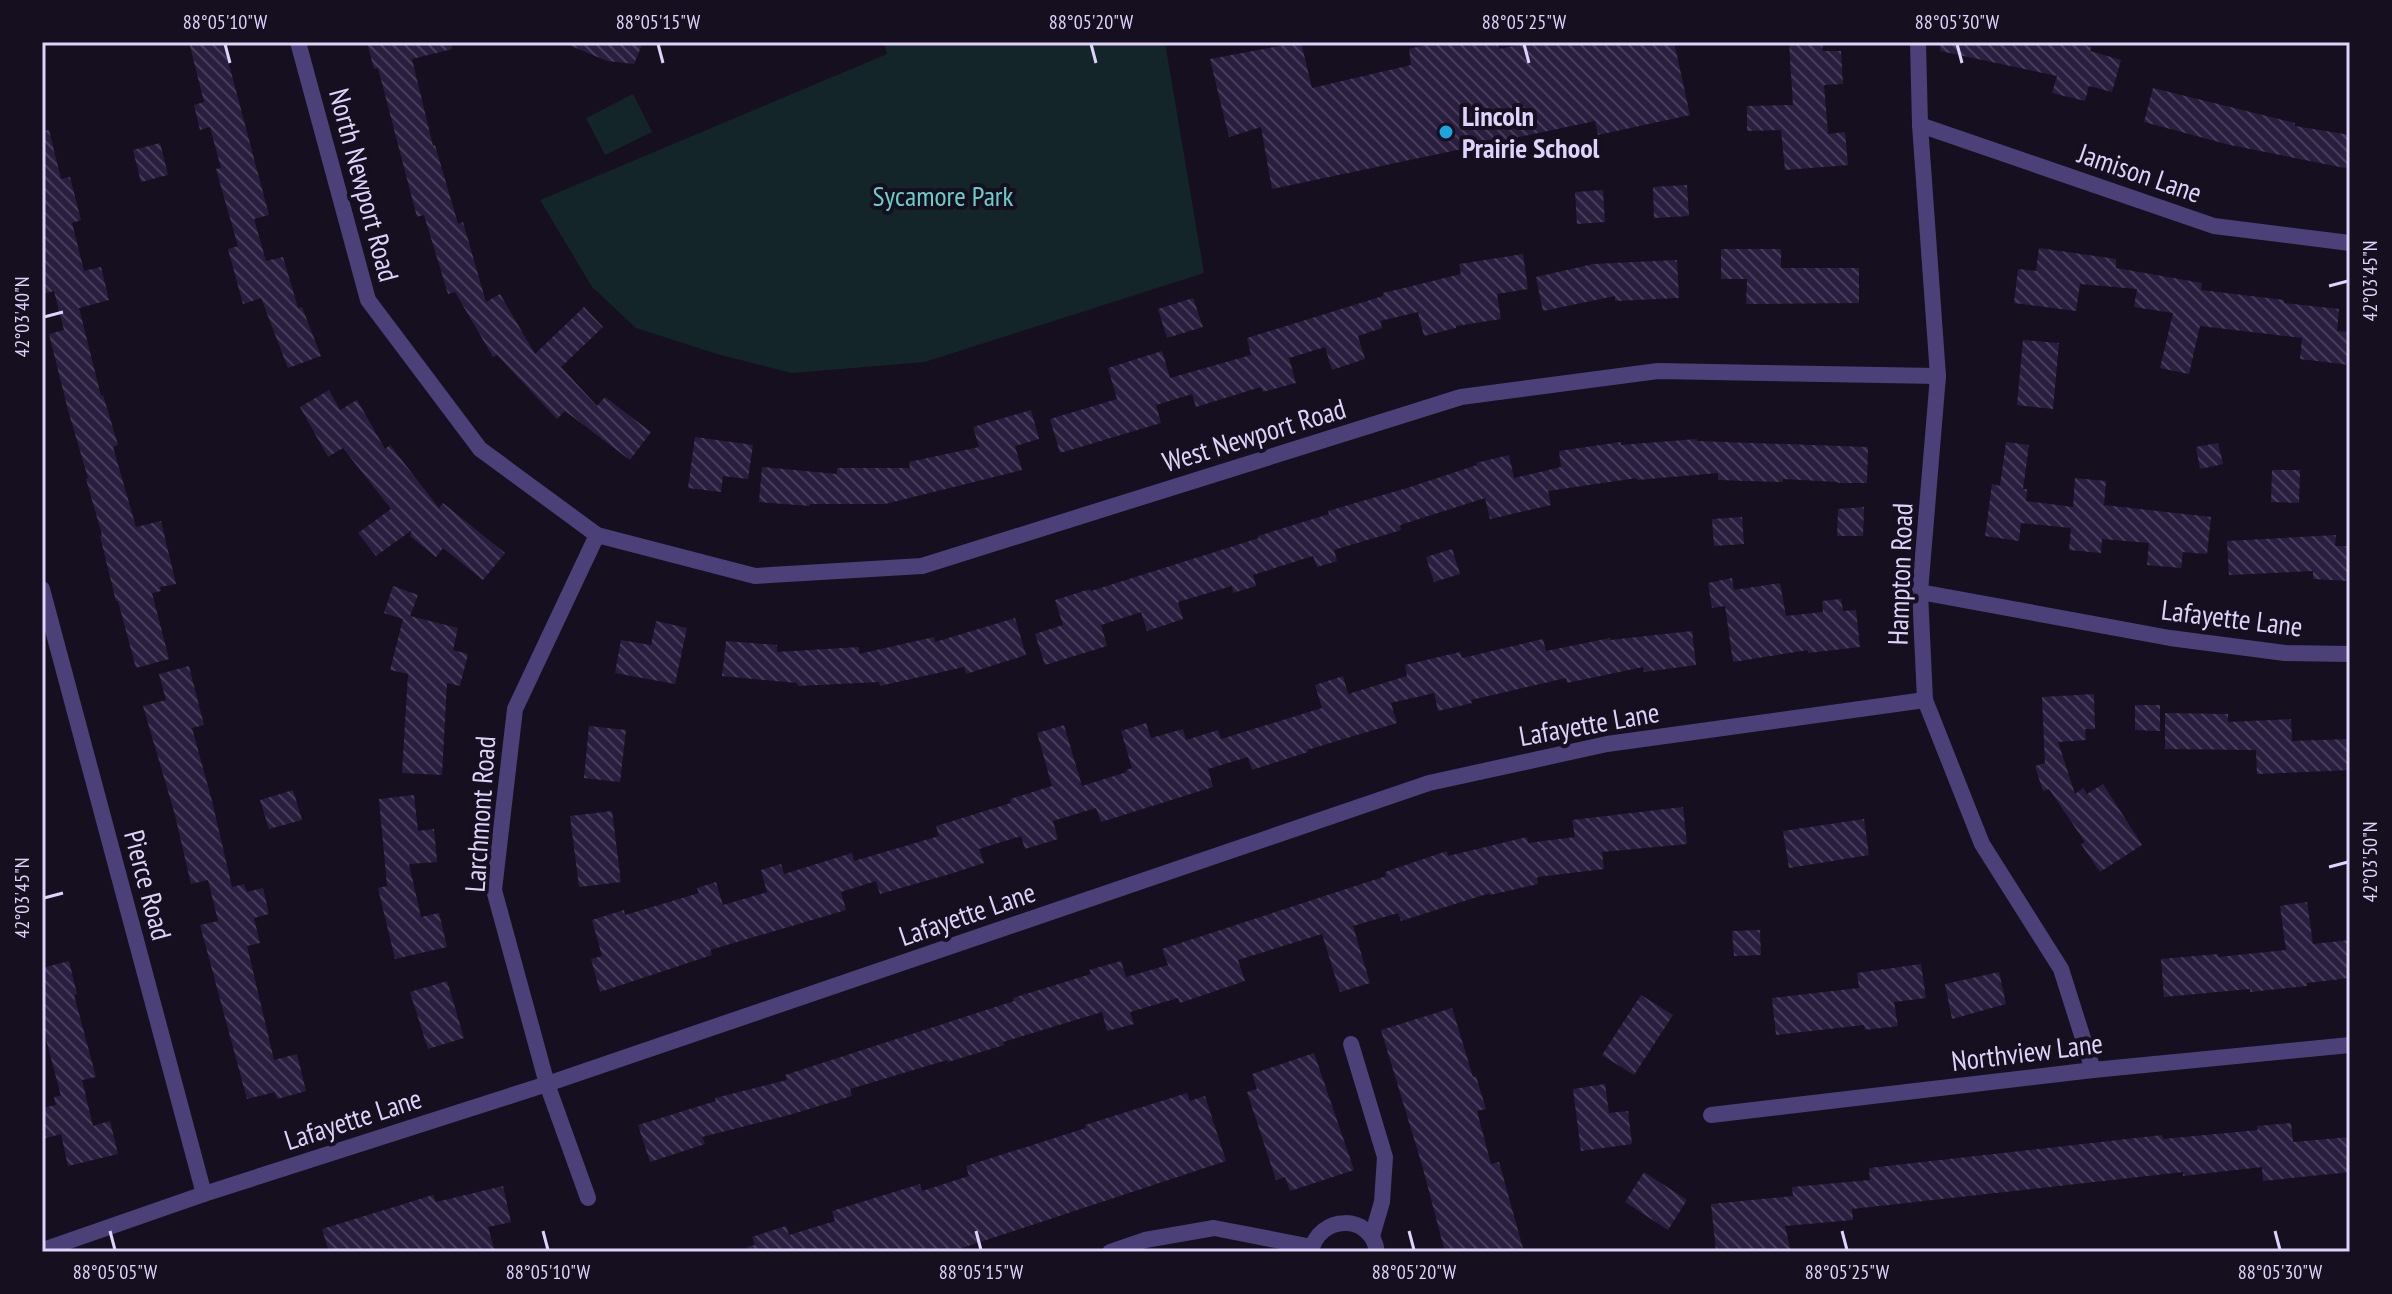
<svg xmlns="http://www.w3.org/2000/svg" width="2392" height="1294" viewBox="0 0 2392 1294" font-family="'PT Sans Narrow',sans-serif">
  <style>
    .park { fill: #132528 }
    .building { fill: url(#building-back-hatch) }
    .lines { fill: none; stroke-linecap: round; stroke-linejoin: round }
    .street { stroke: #4c4078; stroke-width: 16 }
    .ticks { fill: none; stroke: #ded3fa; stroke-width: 3 }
    .poi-dot { fill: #1ba7dd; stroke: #150f1f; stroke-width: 3 }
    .labels { text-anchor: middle; stroke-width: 8; stroke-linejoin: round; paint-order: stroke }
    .poi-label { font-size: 28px; font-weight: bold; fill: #ded3fa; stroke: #150f1f; text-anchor: start }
    .street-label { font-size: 28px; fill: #ded3fa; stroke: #150f1f }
    .park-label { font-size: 28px; fill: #68d0c9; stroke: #150f1f }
    .neatline { fill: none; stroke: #ded3fa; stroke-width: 3 }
    .ticks-label { font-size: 20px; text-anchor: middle; fill: #ded3fa }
  </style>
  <defs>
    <pattern id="building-back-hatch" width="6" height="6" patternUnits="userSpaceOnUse" patternTransform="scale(2)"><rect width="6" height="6" fill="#2a1e3e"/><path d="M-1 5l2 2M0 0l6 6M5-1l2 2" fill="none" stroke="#483e5b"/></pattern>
  </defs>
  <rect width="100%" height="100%" fill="#150f1f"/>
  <g class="park">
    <path d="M884 42H1165L1204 273 925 362 792 373 717 354 636 328 592 287 540 200 887 54Z"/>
    <path d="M633 94 652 132 605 155 586 118Z"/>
  </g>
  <g class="building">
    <path d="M189 42H223L269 215 254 219 266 261 283 257 298 308 302 307 321 356 288 368 261 298 243 304 228 249 238 246 216 169 221 168 210 127 200 130 194 105 204 102Z"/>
    <path d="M367 42H451L452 49 412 59 433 146 435 145 458 224 463 222 486 302 500 294 535 354 584 307 603 327 561 367 597 406 605 397 651 432 630 460 565 411 557 419 497 355 493 357 455 292 448 294 424 215 417 217 378 68 374 69Z"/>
    <path d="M562 42H643L634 64 607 61Z"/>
    <path d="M1301 42 1312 88 1411 65 1409 49 1437 42H1497L1499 49 1532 42H1674L1690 115 1598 135 1595 121 1272 189 1261 127 1229 137 1210 59Z"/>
    <path d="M1789 42H1822L1823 51H1841L1843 84 1824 85 1828 134 1845 132 1848 165 1785 170 1781 130 1747 131V106L1793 105Z"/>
    <path d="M1940 42H2072L2092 47 2090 51 2121 60 2112 92 2089 86 2085 101 2052 93 2057 76 1940 51Z"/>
    <path d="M2153 88 2295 123V126L2350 135V169L2230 145 2144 122Z"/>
    <path d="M49 130 61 179 70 177 81 220 72 223 84 271 101 267 109 300 79 308 101 396 103 395 118 445 113 447 136 527 161 521 176 584 160 587 161 591 152 593 169 659 136 668 118 601H116L100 536 102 535 86 479 88 478 68 410 49 334 64 330 54 291 42 294V131Z"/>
    <path d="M160 143 168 175 141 182 133 150Z"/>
    <path d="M1687 185 1689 216 1654 218 1653 187Z"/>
    <path d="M1603 190 1605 222 1577 224 1575 192Z"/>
    <path d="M2039 248 2116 259V268L2202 283 2201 290 2284 300V303L2339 309 2337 331 2350 332V365L2300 359 2302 338 2200 326 2189 374 2160 368 2173 313 2134 307 2137 289 2080 284 2076 311 2014 303 2018 269 2036 271Z"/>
    <path d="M1721 249H1781V268H1859V303L1746 304 1747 279H1721Z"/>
    <path d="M1523 254 1528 289 1497 294 1501 319 1456 326V328L1424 336 1418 312 1380 321 1382 328 1358 336 1365 359 1332 370 1325 347 1289 358 1296 383 1263 392 1261 387 1196 407 1192 394 1156 405 1161 423 1060 453 1050 419 1117 399 1108 368 1162 351 1170 378 1251 355 1247 338 1383 296V293L1461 274 1459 264Z"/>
    <path d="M1677 260 1679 298 1615 301V296L1543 311 1536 277 1593 264Z"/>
    <path d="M1193 298 1203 327 1167 338 1158 309Z"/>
    <path d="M2023 340 2059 343 2053 409 2017 405Z"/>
    <path d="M329 390 340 410 357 400 385 449 390 445 439 508 443 503 505 553 483 580 443 548 436 557 410 536 412 530 376 556 358 533 391 509 343 448 328 457 300 407Z"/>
    <path d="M1031 410 1039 439 1015 446 1022 470 885 504H810V506L759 502 762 467 837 474V468H910L909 462 979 447 973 427Z"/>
    <path d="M695 437 753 445 748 479 723 476 721 492 688 488Z"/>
    <path d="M1697 439V441L1868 447 1867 483H1838V482L1783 479V482L1718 480V473L1637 480V478L1548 491 1551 505 1490 519 1485 498 1400 525 1401 530 1334 550 1337 561 1317 567 1313 556 1253 575 1256 586 1233 593 1232 586 1178 602 1183 619 1147 631 1141 612 1101 625 1107 646 1045 665 1035 634 1063 625 1055 600 1090 589 1091 591 1259 538 1258 536 1329 514 1328 511 1407 488 1477 465 1476 463 1509 455 1514 478 1561 467 1559 451 1621 442V445Z"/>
    <path d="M2006 442 2029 445 2023 489H2027L2026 501 2073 507 2075 478 2106 481 2104 505 2211 517 2207 554 2183 552 2181 568 2147 565 2149 543 2102 539 2101 553 2069 550 2071 528 2021 523 2019 541 1985 536 1992 484 2000 486Z"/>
    <path d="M2218 443 2223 464 2200 469 2196 447Z"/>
    <path d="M2272 470H2300L2299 503 2271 502Z"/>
    <path d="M1864 507 1863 536H1837L1838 509Z"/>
    <path d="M1742 517 1744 544 1714 546 1712 519Z"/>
    <path d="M2336 535 2335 546H2350V581L2313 579V571L2229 575 2227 541Z"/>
    <path d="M1452 549 1460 574 1434 582 1426 557Z"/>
    <path d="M1732 578 1734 590 1780 583 1786 616 1823 612 1822 601 1841 599 1843 611 1856 610 1860 647 1808 653V650L1733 662 1725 606 1712 608 1708 583Z"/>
    <path d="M393 586 418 595 410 616 458 628 453 650 468 654 460 686 447 683 442 775 402 773 408 674 390 670 403 619 384 613Z"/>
    <path d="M1015 618 1026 655 966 674 964 667 880 686 879 682 798 686 797 683 722 676 726 641 777 645V652L859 647V654L934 637 935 642Z"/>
    <path d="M656 621 687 628 675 684 615 673 621 640 651 645Z"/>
    <path d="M1692 631 1696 665 1644 672 1643 667 1567 683 1566 678 1471 700 1472 703 1438 711 1434 693 1391 703 1397 723 1307 750 1308 752 1252 770 1248 757 1208 769 1213 787 1101 822 1096 808 1053 821 1058 839 1025 849 1021 836 979 849 984 863 950 874 880 894 876 881 841 892 846 910 710 950 712 955 600 992 591 959 602 956 592 920 624 910 625 915 699 893 697 888 716 882 723 905 767 892 761 870 781 864 784 874 852 853 854 861 939 836 936 826 1011 803 1010 799 1052 786 1037 733 1064 725 1082 786 1127 772 1126 770 1132 768 1121 731 1146 723 1151 738 1183 729 1186 740 1218 730 1221 739 1322 708 1315 685 1343 676 1348 694 1407 676 1405 665 1460 652 1462 658 1543 639 1546 651 1610 638V640Z"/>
    <path d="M189 666 204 725 192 728 212 801 232 887 244 884 247 892 263 888 269 914 254 918 260 943 247 946 274 1060 297 1054 306 1091 277 1099 275 1092 247 1099 200 925 218 921 208 880 191 884 175 815 143 706 166 700 159 674Z"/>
    <path d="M2094 694 2095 729H2085L2086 740 2058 742 2075 794 2083 788 2087 794 2103 784 2142 845 2100 872 2081 844 2085 842 2049 789 2043 791 2035 766 2045 763 2042 697Z"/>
    <path d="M2135 705H2160V731L2135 730Z"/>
    <path d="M2165 713 2228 714V722L2291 719 2292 741 2350 739V770L2257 774 2256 750 2165 749Z"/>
    <path d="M589 726 626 730 620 782 584 778Z"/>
    <path d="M293 790 302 820 269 829 260 800Z"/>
    <path d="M414 795 418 831 434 829 437 862 409 864 421 917 439 913 447 947 395 959 378 888 387 886 379 799Z"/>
    <path d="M1683 807 1687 844 1602 852 1604 869 1537 877 1538 884 1490 895V893L1401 921 1398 913 1353 926 1370 983 1340 992 1322 934 1238 960 1245 981 1180 1003 1178 998 1130 1012 1134 1024 1107 1031 1102 1012 1003 1042 1004 1045 948 1062 947 1060 850 1089 852 1096 789 1115 702 1137 705 1144 650 1162 638 1125 716 1101 715 1098 787 1080 785 1075 1014 1001 1013 998 1091 974 1089 970 1121 961 1126 977 1168 965 1162 949 1386 876 1385 872 1447 851 1448 856 1527 837 1528 843 1575 837 1572 820Z"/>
    <path d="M612 811 621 882 579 887 570 816Z"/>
    <path d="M1864 819 1869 855 1789 868 1783 831Z"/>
    <path d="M2307 902 2313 944 2350 940V978L2307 983V986L2250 992V989L2164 997 2161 959 2218 954V957L2286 950 2280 906Z"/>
    <path d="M1760 930 1761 955 1734 956 1732 931Z"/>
    <path d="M69 961 77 994 74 995 96 1077 82 1080 93 1126 110 1121 118 1154 68 1166 61 1134 42 1139V1108L56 1105 54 1097 61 1096 42 1024V968Z"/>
    <path d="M1921 964 1926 998 1894 1002 1898 1026 1865 1030 1864 1025 1776 1035 1772 998 1859 988 1857 973Z"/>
    <path d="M1999 972 2006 1004 1952 1019 1945 984Z"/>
    <path d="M447 981 464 1038 428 1049 410 992Z"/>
    <path d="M1641 995 1673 1015 1634 1075 1602 1055Z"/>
    <path d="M1452 1008 1473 1077 1476 1076 1486 1109 1477 1111 1491 1164 1499 1162 1524 1252H1445L1422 1165 1381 1030Z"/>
    <path d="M1314 1053 1354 1170 1290 1191 1285 1177 1276 1180 1247 1092 1257 1089 1252 1074Z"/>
    <path d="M1605 1084 1609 1113 1628 1111 1632 1144 1581 1151 1573 1089Z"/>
    <path d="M1187 1093 1190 1101 1205 1096 1226 1161 950 1252H748L747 1247 755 1245 752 1237 786 1226 789 1235 835 1221 832 1211 920 1184 922 1191 969 1176 966 1166 1086 1128 1085 1125Z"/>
    <path d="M2291 1123 2293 1142 2350 1137V1172L2263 1181 2262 1167 2183 1176V1172L1852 1209 1853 1220 1785 1226 1791 1252H1716L1711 1204 1793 1196 1792 1187 1870 1180 1869 1168 2162 1135 2163 1139 2258 1130 2257 1126Z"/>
    <path d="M1644 1172 1687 1200 1668 1230 1625 1202Z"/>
    <path d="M503 1186 511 1222 488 1227 495 1252H329L322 1229 433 1195 436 1202Z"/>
  </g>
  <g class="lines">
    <g class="street">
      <path d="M298 42 368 300 480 449 597 535 755 576 922 566 1461 397 1658 371 1938 376"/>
      <path d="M1918 42 1920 125 1938 376 1920 592 1925 700 1982 844 2061 969 2093 1070"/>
      <path d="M1920 125 2214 226 2350 243"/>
      <path d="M42 589 204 1194"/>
      <path d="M1920 592 2170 638 2285 653 2350 654"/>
      <path d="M1351 1044 1385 1157 1382 1202 1372 1236"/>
      <path d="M1711 1115 2093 1070 2350 1045"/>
      <path d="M588 1198 547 1084 494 890 515 709 597 535"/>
      <path d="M43 1250 204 1194 547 1084 1429 783 1607 744 1925 700"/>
      <path d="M1110 1252 1145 1240 1214 1228 1312 1247"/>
      <path d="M1311 1252C1318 1214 1372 1213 1377 1252"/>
    </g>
  </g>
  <path class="ticks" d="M225 44 230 63M658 44 663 63M1091 44 1096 63M1524 44 1529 63M1957 44 1962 63M2329 286 2348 281M44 317 63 312M2329 867 2348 862M44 898 63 893M110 1231 115 1250M543 1231 548 1250M976 1231 981 1250M1409 1231 1414 1250M1842 1231 1847 1250M2275 1231 2280 1250"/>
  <circle class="poi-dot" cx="1446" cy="132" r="8"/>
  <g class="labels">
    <g class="poi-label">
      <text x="1462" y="126">Lincoln<tspan x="1462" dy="32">Prairie School</tspan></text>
    </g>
    <g class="street-label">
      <text transform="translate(2140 173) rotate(19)" y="10">Jamison Lane</text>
      <text transform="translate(364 185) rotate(75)" y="10">North Newport Road</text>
      <text transform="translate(1254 435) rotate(-17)" y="10">West Newport Road</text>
      <text transform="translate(1900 574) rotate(-88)" y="10">Hampton Road</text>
      <text transform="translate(2232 618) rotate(7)" y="10">Lafayette Lane</text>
      <text transform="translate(1589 724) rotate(-10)" y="10">Lafayette Lane</text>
      <text transform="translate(480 814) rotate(-86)" y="10">Larchmont Road</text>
      <text transform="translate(148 885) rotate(75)" y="10">Pierce Road</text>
      <text transform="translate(967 914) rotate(-19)" y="10">Lafayette Lane</text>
      <text transform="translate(2027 1052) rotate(-7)" y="10">Northview Lane</text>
      <text transform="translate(353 1119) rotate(-18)" y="10">Lafayette Lane</text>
    </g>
    <g class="park-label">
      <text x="943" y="206">Sycamore Park</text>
    </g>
  </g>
  <rect width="2392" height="1294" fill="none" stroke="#150f1f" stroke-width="88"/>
  <rect x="44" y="44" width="2304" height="1206" class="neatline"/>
  <g class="ticks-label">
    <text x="225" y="29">88°05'10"W</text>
    <text x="658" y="29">88°05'15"W</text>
    <text x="1091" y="29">88°05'20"W</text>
    <text x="1524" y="29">88°05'25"W</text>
    <text x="1957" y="29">88°05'30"W</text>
    <text transform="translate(2370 281) rotate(-90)" y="7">42°03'45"N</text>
    <text transform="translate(22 317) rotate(-90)" y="7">42°03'40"N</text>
    <text transform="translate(2370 862) rotate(-90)" y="7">42°03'50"N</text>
    <text transform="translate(22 898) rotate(-90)" y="7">42°03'45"N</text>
    <text x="115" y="1279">88°05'05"W</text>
    <text x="548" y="1279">88°05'10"W</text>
    <text x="981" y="1279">88°05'15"W</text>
    <text x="1414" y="1279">88°05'20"W</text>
    <text x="1847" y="1279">88°05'25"W</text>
    <text x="2280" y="1279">88°05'30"W</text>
  </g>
</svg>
